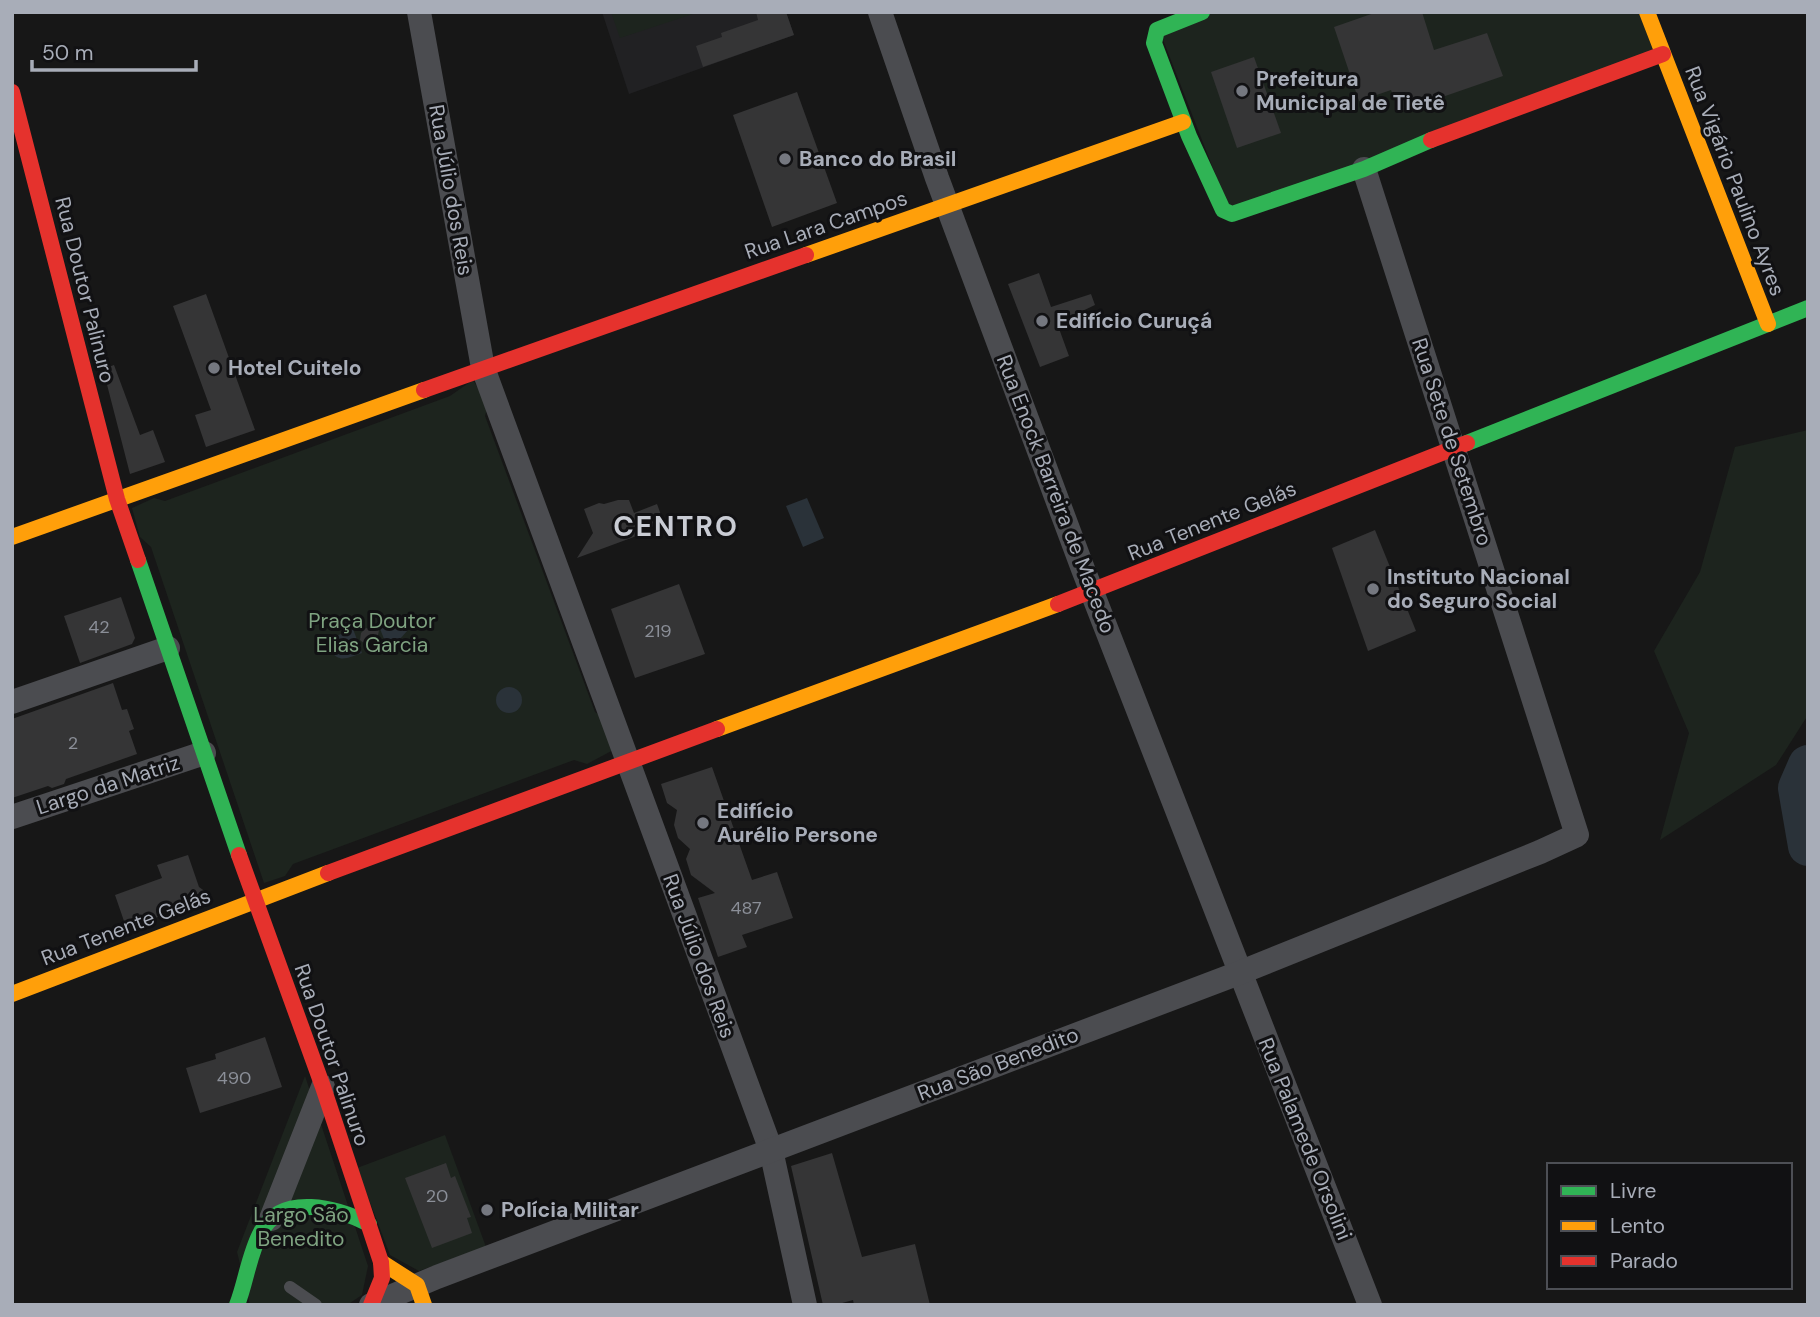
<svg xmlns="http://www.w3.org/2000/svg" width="1820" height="1317" viewBox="0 0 1820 1317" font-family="'DM Sans',sans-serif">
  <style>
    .built { fill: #212123 }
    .green { fill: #1d241e }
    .water { fill: #2a3239 }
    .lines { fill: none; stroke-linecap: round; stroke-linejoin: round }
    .river { stroke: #2a3239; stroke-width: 40 }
    .building { fill: #353536 }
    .lane { stroke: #4b4c50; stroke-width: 12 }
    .street { stroke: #4b4c50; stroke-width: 24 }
    .fast { stroke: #30b455; stroke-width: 16 }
    .slow { stroke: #ff9f0a; stroke-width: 16 }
    .jam { stroke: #e5322d; stroke-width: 16 }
    .poi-dot { fill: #757880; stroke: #111113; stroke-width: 2.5 }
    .labels { text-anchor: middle; stroke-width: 6; stroke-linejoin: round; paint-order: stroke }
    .number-label { font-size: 18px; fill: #8b8f98 }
    .poi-label { font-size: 21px; font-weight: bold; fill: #a8adb8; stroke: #111113; text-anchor: start }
    .street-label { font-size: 21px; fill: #a8adb8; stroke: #111113 }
    .park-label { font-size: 21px; fill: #7fa381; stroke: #111113 }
    .district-label { font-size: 28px; font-weight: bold; letter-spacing: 2px; fill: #c9ccd4; stroke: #111113 }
  </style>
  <rect width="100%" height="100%" fill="#171717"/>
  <path class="built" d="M602 12H786L794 35 629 94Z"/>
  <g class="green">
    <path d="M611 12H699L620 38Z"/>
    <path d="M1210 12H1639L1654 53 1230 212 1160 32Z"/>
    <path d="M473 380 488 405 485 416 595 712 607 720 617 748 587 764 574 760 293 864 285 876 264 883 151 547 140 537 132 508 154 498 165 501 450 396Z"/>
    <path d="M1808 430V715L1776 765 1660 840 1689 733 1654 651 1700 572 1735 447Z"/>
    <path d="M305 1076 368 1266 362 1295 347 1305H250L237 1252Z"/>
    <path d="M445 1135 486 1247 419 1271 390 1255 357 1168Z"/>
  </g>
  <g class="water">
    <path d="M807 498 824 538 803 547 786 506Z"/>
    <path d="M391 615 403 617 408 623V630L400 639 386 644 377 621Z"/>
    <path d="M353 629 362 653C350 657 339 664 331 651V641L336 636Z"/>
    <circle cx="509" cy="700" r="13"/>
  </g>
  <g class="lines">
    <path class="river" d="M1808 765 1798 788 1808 846"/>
  </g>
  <g class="building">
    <path d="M756 12H786L794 35 703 67 696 46 722 37 721 33 758 20Z"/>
    <path d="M1377 12H1422L1434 50 1487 33 1503 76 1399 112 1391 90 1359 101 1334 27Z"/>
    <path d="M1254 57 1281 133 1237 148 1211 72Z"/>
    <path d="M797 92 837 203 772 227 733 115Z"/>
    <path d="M1039 273 1051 307 1091 294 1095 305 1057 323 1069 356 1040 367 1008 284Z"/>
    <path d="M206 294 255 430 206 447 195 415 211 410 173 306Z"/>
    <path d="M114 365 140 435 153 430 165 462 130 474 103 369Z"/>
    <path d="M618 500H629L634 513 657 504 664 523 651 527 650 531 577 558 593 533 584 509 599 503 604 504Z"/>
    <path d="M1375 530 1416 631 1368 651 1332 548Z"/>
    <path d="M679 584 705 654 635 678 611 609Z"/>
    <path d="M121 597 135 638 132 644 80 663 64 616Z"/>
    <path d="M366 628 379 630 377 641 373 646 366 645 360 640 361 633Z"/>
    <path d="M113 683 122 710 127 709 134 729 129 731 137 754 66 779 64 784 52 788 48 786 12 798V719Z"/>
    <path d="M712 767 752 880 777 872 793 918 742 935 747 947 718 957 698 898 715 893 691 875 686 859 690 849 678 838 674 825 677 810 667 803 661 784Z"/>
    <path d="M188 855 199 887 210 895 174 907 175 910 153 919 152 916 125 924 115 895 162 878 157 865Z"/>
    <path d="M265 1037 282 1087 200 1113 186 1068 216 1059 215 1054Z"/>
    <path d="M832 1153 862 1257 915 1244 930 1305H854L853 1300 835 1305H823L791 1166Z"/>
    <path d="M446 1163 451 1178 455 1176 471 1217 467 1218 472 1233 432 1248 405 1178Z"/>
  </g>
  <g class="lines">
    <path class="lane" d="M290 1287 316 1305"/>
    <g class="street">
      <path d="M419 12 483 368 771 1150 805 1305"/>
      <path d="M880 12 937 178 1083 569 1370 1305"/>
      <path d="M12 702 168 648"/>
      <path d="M12 817 204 753"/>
      <path d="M271 1219 323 1087"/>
      <path d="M371 1305 437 1277 1239 973 1540 852 1577 835 1364 169"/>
    </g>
    <g class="fast">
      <path d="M1202 12 1157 30 1154 43 1189 136 1223 210 1232 214 1364 169 1431 140"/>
      <path d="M1467 443 1808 308"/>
      <path d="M138 560 239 855"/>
      <path d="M237 1305C246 1282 249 1254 261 1232 282 1192 338 1208 369 1224"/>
    </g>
    <g class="slow">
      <path d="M1647 12 1768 324"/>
      <path d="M806 255 1183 122"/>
      <path d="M12 537 424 390"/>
      <path d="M717 729 1058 604"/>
      <path d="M12 994 328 873"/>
      <path d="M381 1262 417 1285 424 1305"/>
    </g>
    <g class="jam">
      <path d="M12 92 117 499 138 560"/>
      <path d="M1431 140 1663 54"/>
      <path d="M424 390 806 255"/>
      <path d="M1058 604 1467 443"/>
      <path d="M239 855 323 1087 381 1262 382 1278 371 1305"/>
      <path d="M328 873 717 729"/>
    </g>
  </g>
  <g class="poi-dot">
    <circle cx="1242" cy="91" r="7"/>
    <circle cx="785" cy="159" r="7"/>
    <circle cx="1042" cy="321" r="7"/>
    <circle cx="214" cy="368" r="7"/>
    <circle cx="1373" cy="589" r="7"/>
    <circle cx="703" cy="823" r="7"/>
    <circle cx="487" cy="1210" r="7"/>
  </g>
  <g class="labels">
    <g class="number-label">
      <text x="99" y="633">42</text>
      <text x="658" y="637">219</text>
      <text x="73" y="749">2</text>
      <text x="746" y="914">487</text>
      <text x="234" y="1084">490</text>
      <text x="437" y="1202">20</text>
    </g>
    <g class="poi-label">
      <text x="1256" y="86">Prefeitura<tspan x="1256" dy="24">Municipal de Tietê</tspan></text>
      <text x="799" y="166">Banco do Brasil</text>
      <text x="1056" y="328">Edifício Curuçá</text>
      <text x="228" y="375">Hotel Cuitelo</text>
      <text x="1387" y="584">Instituto Nacional<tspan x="1387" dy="24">do Seguro Social</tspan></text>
      <text x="717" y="818">Edifício<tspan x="717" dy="24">Aurélio Persone</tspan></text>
      <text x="501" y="1217">Polícia Militar</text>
    </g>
    <g class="street-label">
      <text transform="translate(1735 181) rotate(69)" y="7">Rua Vigário Paulino Ayres</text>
      <text transform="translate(451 190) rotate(80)" y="7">Rua Júlio dos Reis</text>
      <text transform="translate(826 225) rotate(-19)" y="7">Rua Lara Campos</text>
      <text transform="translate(85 290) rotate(76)" y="7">Rua Doutor Palinuro</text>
      <text transform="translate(1452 442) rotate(72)" y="7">Rua Sete de Setembro</text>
      <text transform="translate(1056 494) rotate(69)" y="7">Rua Enock Barreira de Macedo</text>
      <text transform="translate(1212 521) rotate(-22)" y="7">Rua Tenente Gelás</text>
      <text transform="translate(108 785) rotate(-18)" y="7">Largo da Matriz</text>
      <text transform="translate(126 927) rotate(-21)" y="7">Rua Tenente Gelás</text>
      <text transform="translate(699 956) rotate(70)" y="7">Rua Júlio dos Reis</text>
      <text transform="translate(332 1055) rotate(71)" y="7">Rua Doutor Palinuro</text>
      <text transform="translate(998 1064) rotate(-21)" y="7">Rua São Benedito</text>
      <text transform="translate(1305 1139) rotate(68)" y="7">Rua Palamede Orsolini</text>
    </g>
    <g class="park-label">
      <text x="372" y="628">Praça Doutor<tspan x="372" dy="24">Elias Garcia</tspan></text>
      <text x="301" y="1222">Largo São<tspan x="301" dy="24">Benedito</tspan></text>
    </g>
    <g class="district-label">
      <text x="676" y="536">CENTRO</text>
    </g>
  </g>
  <rect width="1820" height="1317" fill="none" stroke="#a8adb8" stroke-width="28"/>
  <rect x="1547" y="1163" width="245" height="126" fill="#111113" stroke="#4d4f55" stroke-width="2"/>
  <rect x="1561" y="1186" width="35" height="10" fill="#30b455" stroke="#4d4f55" stroke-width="2"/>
  <text x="1610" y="1198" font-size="21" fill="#a8adb8">Livre</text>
  <rect x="1561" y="1221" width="35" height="10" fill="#ff9f0a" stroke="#4d4f55" stroke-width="2"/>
  <text x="1610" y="1233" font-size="21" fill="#a8adb8">Lento</text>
  <rect x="1561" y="1256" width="35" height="10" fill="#e5322d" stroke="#4d4f55" stroke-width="2"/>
  <text x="1610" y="1268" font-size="21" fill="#a8adb8">Parado</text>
  <path d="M32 60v10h164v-10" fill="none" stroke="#a8adb8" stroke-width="3.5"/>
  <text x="42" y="60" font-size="21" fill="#a8adb8" stroke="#111113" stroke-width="5" paint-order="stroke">50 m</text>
</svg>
